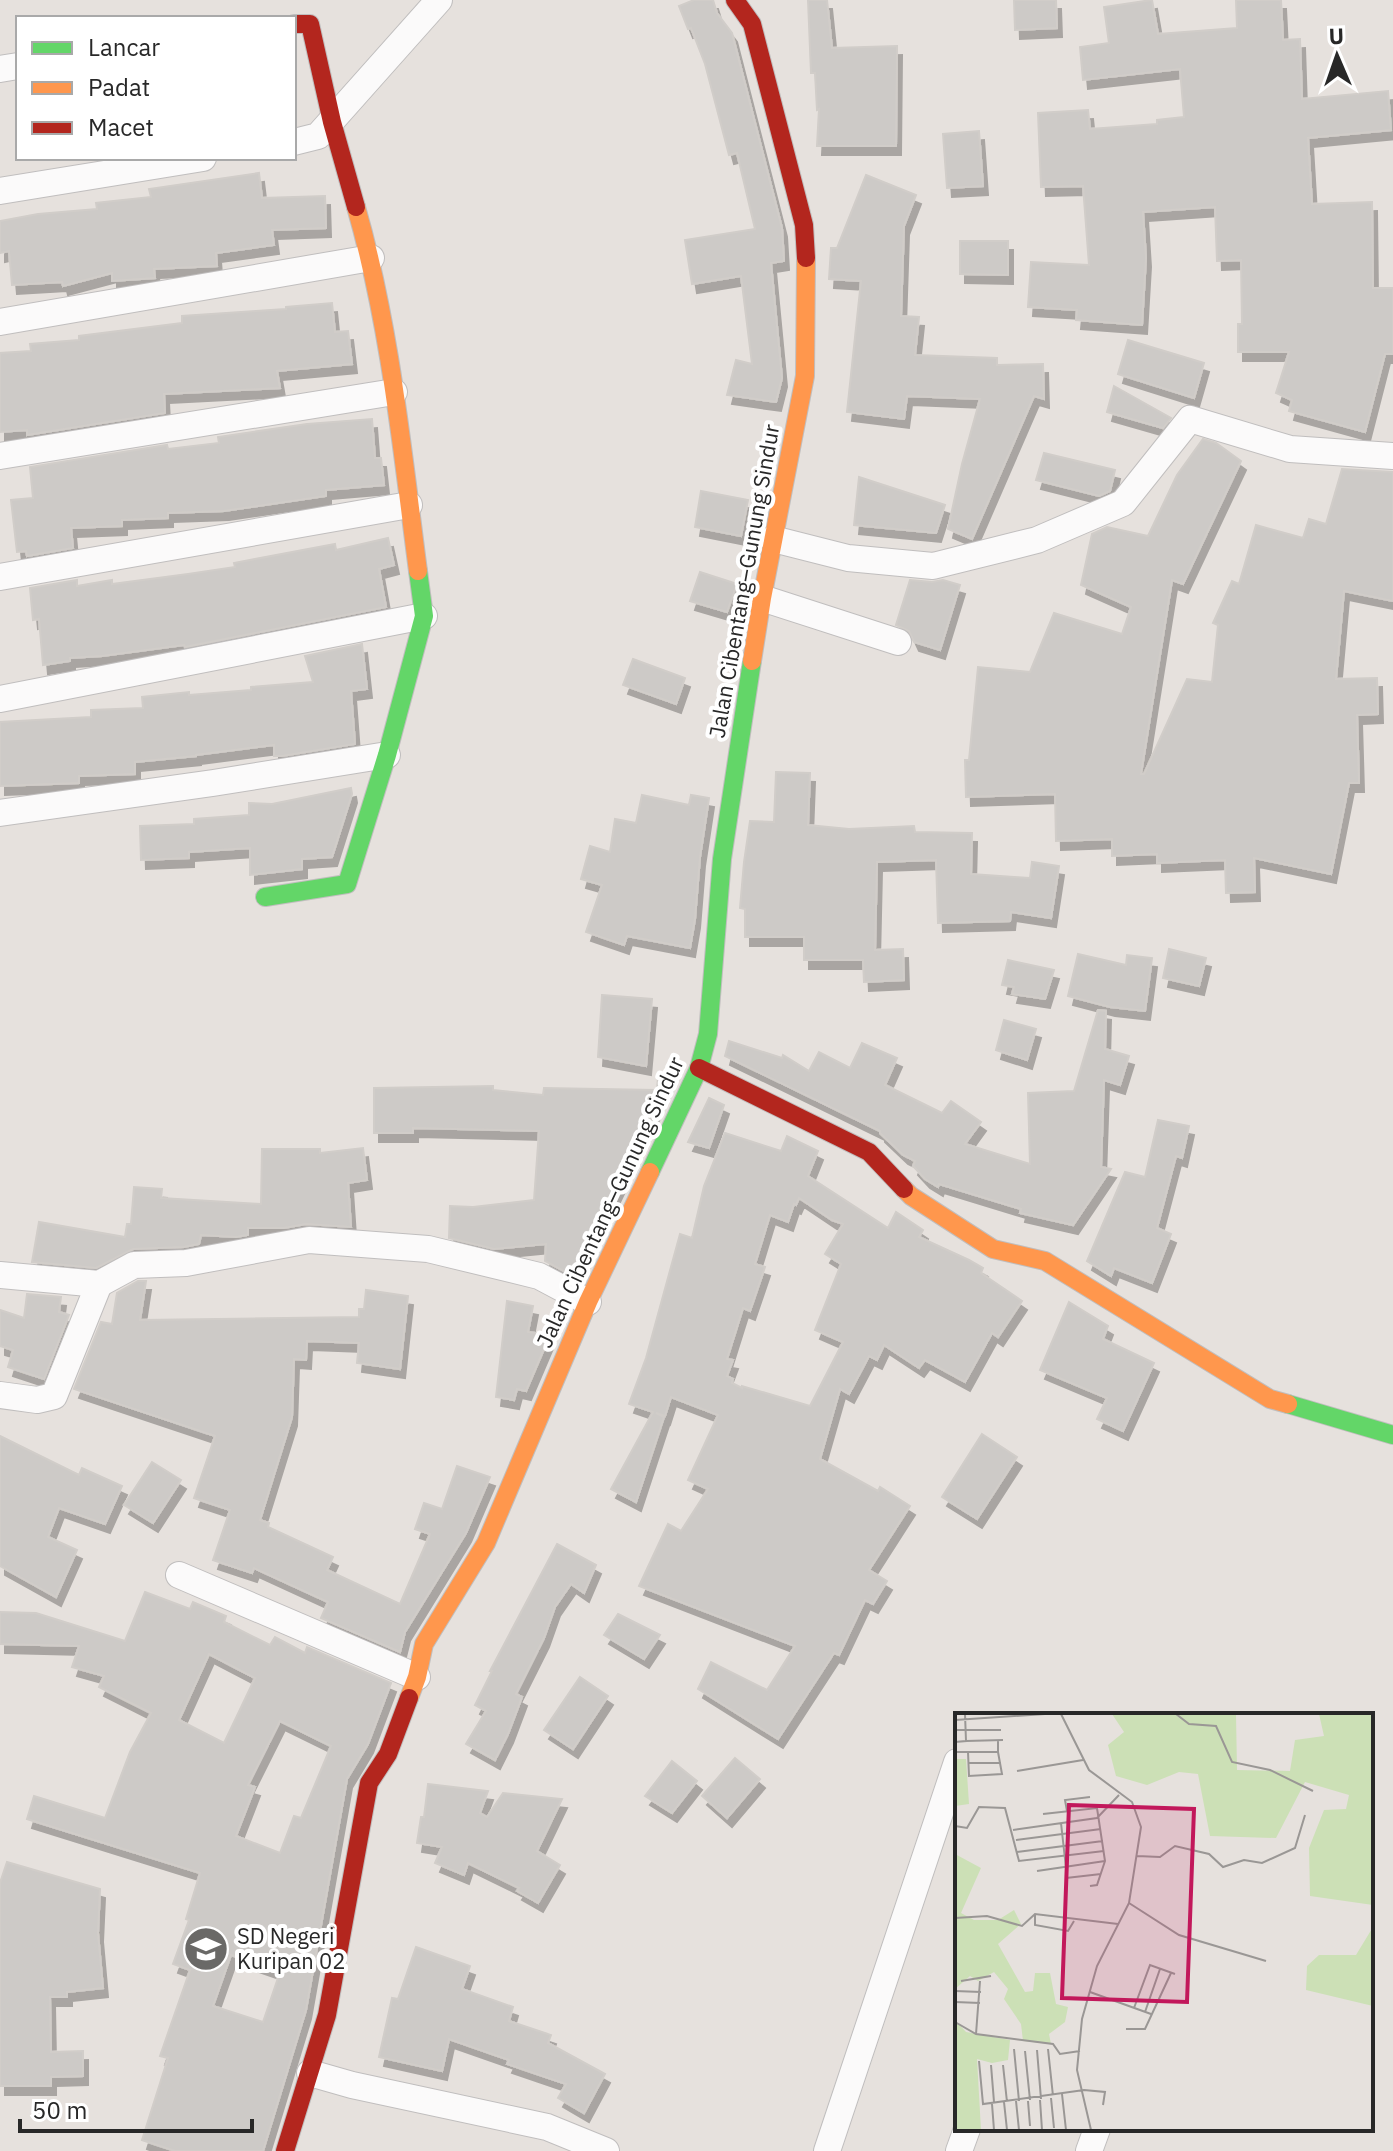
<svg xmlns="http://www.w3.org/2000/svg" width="1393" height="2151" viewBox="0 0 1393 2151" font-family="'IBM Plex Sans',sans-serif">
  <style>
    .building { fill: #cdcac7; stroke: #d1cdc9; stroke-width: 2; fill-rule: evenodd; filter: url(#shadow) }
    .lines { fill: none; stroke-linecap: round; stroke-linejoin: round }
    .street-casing { stroke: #c0bebe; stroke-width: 28 }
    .fast-casing { stroke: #c0bebe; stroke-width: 20 }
    .slow-casing { stroke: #c0bebe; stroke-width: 20 }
    .jam-casing { stroke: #c0bebe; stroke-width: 20 }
    .street { stroke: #fbfafa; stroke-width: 26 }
    .fast { stroke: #63d668; stroke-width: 18 }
    .slow { stroke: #ff974d; stroke-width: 18 }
    .jam { stroke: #b3261e; stroke-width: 18 }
    .labels { text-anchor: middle; stroke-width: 8; stroke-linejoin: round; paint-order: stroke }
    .street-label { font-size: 22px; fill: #282828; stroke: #fff }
    .poi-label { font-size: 22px; fill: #282828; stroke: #fff; text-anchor: start }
    .inset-road { fill: none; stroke: #9a9795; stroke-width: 2 }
    .view { fill: #c2185b; fill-opacity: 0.15; stroke: #c2185b; stroke-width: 4 }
    .inset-edge { fill: none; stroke: #282828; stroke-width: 4 }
  </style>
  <defs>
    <filter id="shadow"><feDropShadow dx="5" dy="9" stdDeviation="0" flood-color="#0004"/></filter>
  </defs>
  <rect width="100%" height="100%" fill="#e6e1dd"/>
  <g class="building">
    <path d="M694 0H713L717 13 732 33 782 228 784 261 771 263 782 378 776 402 727 395 736 360 752 364 741 276 692 284 685 240 755 229 737 153 729 155 705 64 691 28 688 29 679 6Z"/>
    <path d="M808 0H827L832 48 897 46 896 146H817L819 109 817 110 815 73H811Z"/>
    <path d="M1014 0H1056L1057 28 1015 30Z"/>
    <path d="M1152 0 1158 34 1237 28 1236 0H1281L1283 40 1300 39 1302 99 1388 91 1391 130 1308 138 1312 204 1372 202 1373 288H1393V354H1385L1365 432 1289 411 1292 400 1276 393 1289 352H1238V324H1242L1241 260 1217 261 1215 207 1143 212 1146 258 1142 325 1076 320 1077 310 1028 307 1031 262 1089 265 1083 186 1041 187 1038 113 1088 110 1090 129 1157 124V120L1184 117 1180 69 1083 80 1080 47 1109 43 1104 7Z"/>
    <path d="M979 131 983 186 947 188 943 134Z"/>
    <path d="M259 173 262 198 325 196 326 228 272 230 274 245 216 253 217 266 154 269 155 278 112 281V273L63 286 62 282 12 285 9 251 0 253V221L38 214 97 209 96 203 151 197 149 189Z"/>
    <path d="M866 175 916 195 904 226 901 316 919 317 915 355 997 358V365L1043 364 1044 399 1034 396 972 539 948 529 962 464 980 399 907 396 904 419 847 412 861 281 829 279 831 248H837Z"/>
    <path d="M960 241H1008V275L960 274Z"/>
    <path d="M332 303 335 332 348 331 352 364 277 371 280 388 164 394 165 413 27 435V430L0 432V353L31 351 30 344 79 340V336L182 323V316L286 309V307Z"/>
    <path d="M1128 340 1204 363 1194 398 1118 374Z"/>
    <path d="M1114 386 1171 418 1163 428 1107 412Z"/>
    <path d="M372 419 375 458H381L384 485 326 490V496L224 511 168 513V518L122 520V526L71 528 73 548 27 556 26 551 17 552 11 500 33 498 30 467 167 445 168 449 219 443 218 437 307 424Z"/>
    <path d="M1203 439 1216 443 1241 461 1183 584 1172 580 1141 774H1144L1187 679 1212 682 1218 625 1213 623 1232 581 1239 584 1256 525 1303 538 1309 519 1326 524 1342 469 1393 472V601L1344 591 1336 679 1377 678 1378 714 1357 715 1359 783H1349L1331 874 1254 858 1255 892 1226 893 1225 860 1157 863V854L1112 856V839L1056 841 1055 794 966 797 965 760H969L978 667 1030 672 1054 613 1122 634 1131 607 1081 585 1092 534 1107 527 1148 536 1177 475Z"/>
    <path d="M1044 453 1115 470 1110 491 1099 496 1036 480Z"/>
    <path d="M859 477 945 505 936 533 854 525Z"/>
    <path d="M701 491 748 500 741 536 695 527Z"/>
    <path d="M388 538 394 565 379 569 386 607 185 647 184 645 102 656 70 658V661L43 665 39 619 33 620 30 588 77 580V586L112 580V584L188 574 235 567 234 563 335 544 336 550Z"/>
    <path d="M700 572 737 584 727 612 690 601Z"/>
    <path d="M910 580 932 582 943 580 960 585 940 650 914 642 909 631 896 625Z"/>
    <path d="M362 644 367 689 351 691 355 744 282 756H274V745L196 755V756L135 762V774L79 776V783L0 786V722L91 717V710L143 708 142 697 189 692V695L251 690V687L313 682 305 656Z"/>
    <path d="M633 659 685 678 676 704 623 685Z"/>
    <path d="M776 772 810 773 808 825 849 829 914 826 915 832 972 833 971 874 1030 878 1032 862 1059 866 1051 918 1011 912 1010 921 938 923 936 860 877 862 875 950 903 949 904 980 864 982 863 960H804V937H745V909L740 908 744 862 750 821 774 822Z"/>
    <path d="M351 788 352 794 332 857 302 859V869L250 875V848L189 852V858L141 860 140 826 194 824V819L249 815V803L272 804Z"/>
    <path d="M642 795 689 805 691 795 709 798 700 857 695 919 690 948 627 936 624 945 586 932 602 885 581 879 590 846 610 852 615 819 636 823Z"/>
    <path d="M1169 949 1206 958 1199 986 1163 978Z"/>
    <path d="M1078 954 1126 965 1127 955 1152 958 1145 1011 1110 1007 1068 996Z"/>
    <path d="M1008 960 1054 970 1045 999 1012 994 1014 987 1002 985Z"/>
    <path d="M602 995 652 999 646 1066 598 1057Z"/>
    <path d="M1098 1010 1106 1011 1105 1049 1129 1056 1120 1085 1104 1080 1101 1167 1111 1169 1073 1225 1020 1213 1021 1209 939 1184 938 1187 925 1179 913 1166 915 1161 903 1155 880 1133V1131L725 1056 729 1041 782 1058 783 1055 809 1071 819 1052 850 1068 862 1043 897 1058 885 1085 942 1113 951 1101 981 1122 965 1144 1030 1164 1028 1093 1074 1091Z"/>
    <path d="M1004 1020 1036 1029 1027 1060 996 1050Z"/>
    <path d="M658 1077 669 1080 642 1137H638V1145L590 1246 584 1245 582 1263 575 1277 545 1261 546 1244 494 1249 449 1238 450 1206 473 1207 534 1200 539 1131 413 1128V1133H374V1088L493 1086V1090L543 1095 544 1088 657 1090Z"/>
    <path d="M709 1098 724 1105 709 1148 688 1142Z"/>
    <path d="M1158 1120 1189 1126 1182 1158 1176 1156 1157 1228 1171 1234 1152 1283 1114 1268 1111 1276 1087 1261 1125 1172 1145 1177Z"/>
    <path d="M725 1133 781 1151 787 1136 818 1151 808 1176 888 1228 896 1212 923 1230 919 1237 969 1260 983 1268 981 1273 1022 1301 998 1337 992 1333 965 1382 925 1360 919 1368 884 1345 877 1360 869 1356 849 1394 840 1389 820 1459 878 1491 880 1487 910 1506 869 1570 887 1581 873 1604 865 1600 839 1655 834 1653 778 1739 698 1689 711 1662 767 1690 795 1646 639 1586 668 1524 681 1531 708 1489 688 1480 718 1415 671 1397 665 1416 656 1413 664 1417 636 1502 611 1489 653 1412 629 1404 646 1358 680 1234 692 1238 704 1186ZM799 1198 832 1220 843 1224 825 1254 841 1264 815 1330 843 1342 810 1406 742 1386V1388L732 1383 733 1379 727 1376 733 1360 727 1359 743 1308 750 1311 765 1267 755 1264 770 1215 788 1222 794 1204 796 1205Z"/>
    <path d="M363 1148 367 1180 348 1183 351 1227 306 1224 284 1228H248V1235L236 1237 201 1235 199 1244 184 1247 133 1249 96 1268 32 1262 39 1222 125 1237 127 1224H131L134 1187 162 1189 161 1198 261 1204 262 1149H320V1153Z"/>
    <path d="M138 1281H146L140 1320 359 1317V1309H364L366 1290 408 1296 400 1369 357 1363 359 1343 307 1341 306 1360 294 1359 292 1417 260 1520 269 1523 268 1527 333 1557 327 1570 400 1604 430 1534 415 1529 424 1503 442 1509 457 1466 490 1477 466 1533 405 1632 400 1652 321 1618 328 1602 254 1568 252 1573 213 1560 230 1510 194 1498 215 1436 74 1389 101 1322 112 1324 117 1293Z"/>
    <path d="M27 1294 61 1297 59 1312 69 1315 44 1379 8 1367 13 1350 0 1346V1310L24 1318Z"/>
    <path d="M507 1301 533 1306 528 1332 550 1335 526 1391 517 1389 514 1400 496 1397Z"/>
    <path d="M1069 1302 1108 1326 1103 1339 1154 1363 1123 1431 1097 1419 1107 1398 1040 1370Z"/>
    <path d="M982 1434 1017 1457 977 1519 942 1497Z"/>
    <path d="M0 1436 79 1475 82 1468 122 1486 105 1524 59 1508 48 1537 77 1550 56 1597 0 1566Z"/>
    <path d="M152 1462 181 1480 153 1523 124 1505Z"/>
    <path d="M557 1544 596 1565 584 1593 571 1584 555 1607 544 1638 516 1694 522 1697 508 1734 495 1760 466 1744 486 1711 475 1705 492 1671H490Z"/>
    <path d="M145 1592 190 1609 193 1602 226 1616 224 1622 270 1645 275 1637 305 1653 307 1647 391 1683 368 1744 347 1779 306 2010 263 2151H175L142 2140 168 2058 160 2056 190 1970 173 1964 189 1920 186 1919 200 1873 27 1819 34 1796 105 1818 130 1752 151 1713 99 1687 104 1676 72 1667 79 1646 0 1644V1612L36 1613 125 1641ZM209 1654 255 1678 224 1743 179 1720ZM280 1721 331 1746 301 1818 294 1816 280 1853 236 1836 255 1787 248 1785ZM231 1955 280 1972 263 2022 213 2006Z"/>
    <path d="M618 1614 660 1635 644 1659 604 1635Z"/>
    <path d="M580 1677 608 1696 573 1749 544 1730Z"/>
    <path d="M735 1758 760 1779 727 1818 702 1796Z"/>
    <path d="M672 1761 697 1781 672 1813 645 1796Z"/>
    <path d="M428 1784 488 1791 480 1813 487 1817 503 1793 562 1799 537 1851 560 1865 538 1903 517 1891 519 1888 468 1863 464 1875 435 1863 442 1847 417 1843 421 1817H424Z"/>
    <path d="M7 1862 100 1889 98 1933 103 1988 67 1992V1997H50L51 2052 83 2051V2076L51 2077V2086H0V1883Z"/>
    <path d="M416 1947 470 1966 462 1989 513 2007 509 2021 551 2035 548 2043 605 2074 584 2113 558 2098 566 2084 507 2064 509 2060 449 2039 442 2071 379 2057 392 1998 398 1999Z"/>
  </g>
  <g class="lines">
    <g class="street-casing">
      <g id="street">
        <path d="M0 69 18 66"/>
        <path d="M294 142 318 136 439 0"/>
        <path d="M0 191 203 158"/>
        <path d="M0 322 371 258"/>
        <path d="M0 456 394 392"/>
        <path d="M773 539 848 558 933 566 1037 540 1123 503 1190 419 1290 449 1393 456"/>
        <path d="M0 577 409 505"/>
        <path d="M762 598 898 642"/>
        <path d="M0 699 424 616"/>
        <path d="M0 813 213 783 387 755"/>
        <path d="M0 1275 99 1284 134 1265 186 1263 309 1240 428 1249 539 1276 588 1302"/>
        <path d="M0 1395 37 1400 54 1396 99 1284"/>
        <path d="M179 1575 417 1677"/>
        <path d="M310 2073 352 2085 547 2127 606 2151"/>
        <path d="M827 2151 957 1762"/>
        <path d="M959 2151 967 2129"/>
        <path d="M1089 2151 1097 2129"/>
      </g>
    </g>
    <g class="fast-casing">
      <g id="fast">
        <path d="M265 897 347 884 387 755 424 616 418 571"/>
        <path d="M650 1172 699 1068 708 1034 722 859 752 661"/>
        <path d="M1288 1404 1393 1435"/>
      </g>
    </g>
    <g class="slow-casing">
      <g id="slow">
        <path d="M356 207C390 325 402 449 418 571"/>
        <path d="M752 661 762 598 805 376 806 258"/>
        <path d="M904 1189 911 1196 993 1249 1045 1261 1270 1399 1288 1404"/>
        <path d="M409 1698 417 1677 424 1644 486 1543 588 1302 650 1172"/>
      </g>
    </g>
    <g class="jam-casing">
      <g id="jam">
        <path d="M735 0 752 24 804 225 806 258"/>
        <path d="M294 24H310L332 122 356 207"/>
        <path d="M699 1068 869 1152 904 1189"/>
        <path d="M285 2151 327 2015 369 1783 388 1754 409 1698"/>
      </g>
    </g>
    <use href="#street" class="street"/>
    <use href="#fast" class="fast"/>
    <use href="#slow" class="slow"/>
    <use href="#jam" class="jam"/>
  </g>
  <defs>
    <g id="school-disc" transform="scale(2.3)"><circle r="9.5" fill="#6a6967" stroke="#fff"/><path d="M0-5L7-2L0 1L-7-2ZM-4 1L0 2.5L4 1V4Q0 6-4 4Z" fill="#fff"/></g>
  </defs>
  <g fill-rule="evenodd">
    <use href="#school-disc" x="206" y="1949"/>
  </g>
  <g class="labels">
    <g class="street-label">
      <text transform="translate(744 581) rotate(-80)" y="8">Jalan Cibentang–Gunung Sindur</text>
      <text transform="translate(610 1202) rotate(-65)" y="8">Jalan Cibentang–Gunung Sindur</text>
    </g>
    <g class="poi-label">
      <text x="237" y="1944">SD Negeri<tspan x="237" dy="25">Kuripan 02</tspan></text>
    </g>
  </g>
  <g transform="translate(955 1713)">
    <rect width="418" height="418" fill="#e6e1dd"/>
    <path d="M157 1H281L282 57 335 58 340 27 369 23 364 1H418V192L355 183 354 135 369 97 391 96 394 82 350 69 321 125 255 123 243 61 224 59 192 72 161 63 153 32 169 19ZM0 46H11L14 91 0 93ZM0 141 26 155 6 200 19 207H43L59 197 66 211 43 231 70 279 78 278 80 260H95L101 291 113 294 110 309 94 321 96 331 68 328 66 311 49 286 53 276 39 259 23 268 15 263 0 276ZM418 214V293L351 277 352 253 364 242H401ZM0 307 11 319 55 327 53 347 37 350 22 346 26 417H0Z" fill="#cce0b6"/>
    <path class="inset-road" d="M106 1 134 57 177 89 186 114 174 190 142 253 127 306 122 357 136 417M221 1 234 11 261 13 277 49 315 57 358 78M0 7 90 1M0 17H46M11 28 48 27M0 29 11 28 10 1M0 39H43V27M13 39 14 63 47 61 43 39M14 50H46M62 58 128 47M112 98 110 87 135 84M88 101 142 95 150 148 142 172 135 173M106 110 111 155M0 113 12 115 24 94 50 95 64 148 149 138M58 117 142 105 164 82M61 127 146 116M62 139 148 128M182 143 205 144 220 133 254 141 268 154 289 147 307 150 340 135 350 102M82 158 150 148M111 165 146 161M174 190 224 222 311 248M80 201V212L113 218 119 208M0 205 32 203 67 213 80 201 163 211M6 268 36 263M0 278 26 279M135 279 196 301M0 289 25 290M179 295 195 252 220 261M190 299 205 256M0 309 21 321 98 331 105 341 125 338M171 316H190L216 260M21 321 25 268M59 336 64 388M93 336 98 383M82 337 86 386M70 338 75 387M24 348 28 391 129 377 150 379 148 392M36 352 39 389M48 352 52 389M107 381 111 417M96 385 99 415M85 387 87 417M61 388 64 417M73 388 75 413M49 389 52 417M37 391 39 417"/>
    <path class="view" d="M114 92 239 96 232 289 107 285Z"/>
    <rect width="418" height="418" class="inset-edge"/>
  </g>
  <rect x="16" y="16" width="280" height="144" fill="#ffffff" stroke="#a9a9a9" stroke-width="2"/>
  <rect x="32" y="42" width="40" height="12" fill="#63d668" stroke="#a9a9a9" stroke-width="2"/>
  <text x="88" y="56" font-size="24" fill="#282828">Lancar</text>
  <rect x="32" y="82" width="40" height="12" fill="#ff974d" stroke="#a9a9a9" stroke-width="2"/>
  <text x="88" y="96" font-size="24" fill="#282828">Padat</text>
  <rect x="32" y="122" width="40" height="12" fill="#b3261e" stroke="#a9a9a9" stroke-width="2"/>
  <text x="88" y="136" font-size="24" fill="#282828">Macet</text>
  <g transform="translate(1337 56) rotate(358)" stroke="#ffffff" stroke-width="6" paint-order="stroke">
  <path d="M0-6L14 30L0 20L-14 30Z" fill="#282828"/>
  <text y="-12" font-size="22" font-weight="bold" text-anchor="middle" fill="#282828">U</text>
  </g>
  <path d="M20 2119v12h232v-12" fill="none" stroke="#282828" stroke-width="4"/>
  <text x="32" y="2119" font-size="24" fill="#282828" stroke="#ffffff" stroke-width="6" paint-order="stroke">50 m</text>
</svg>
